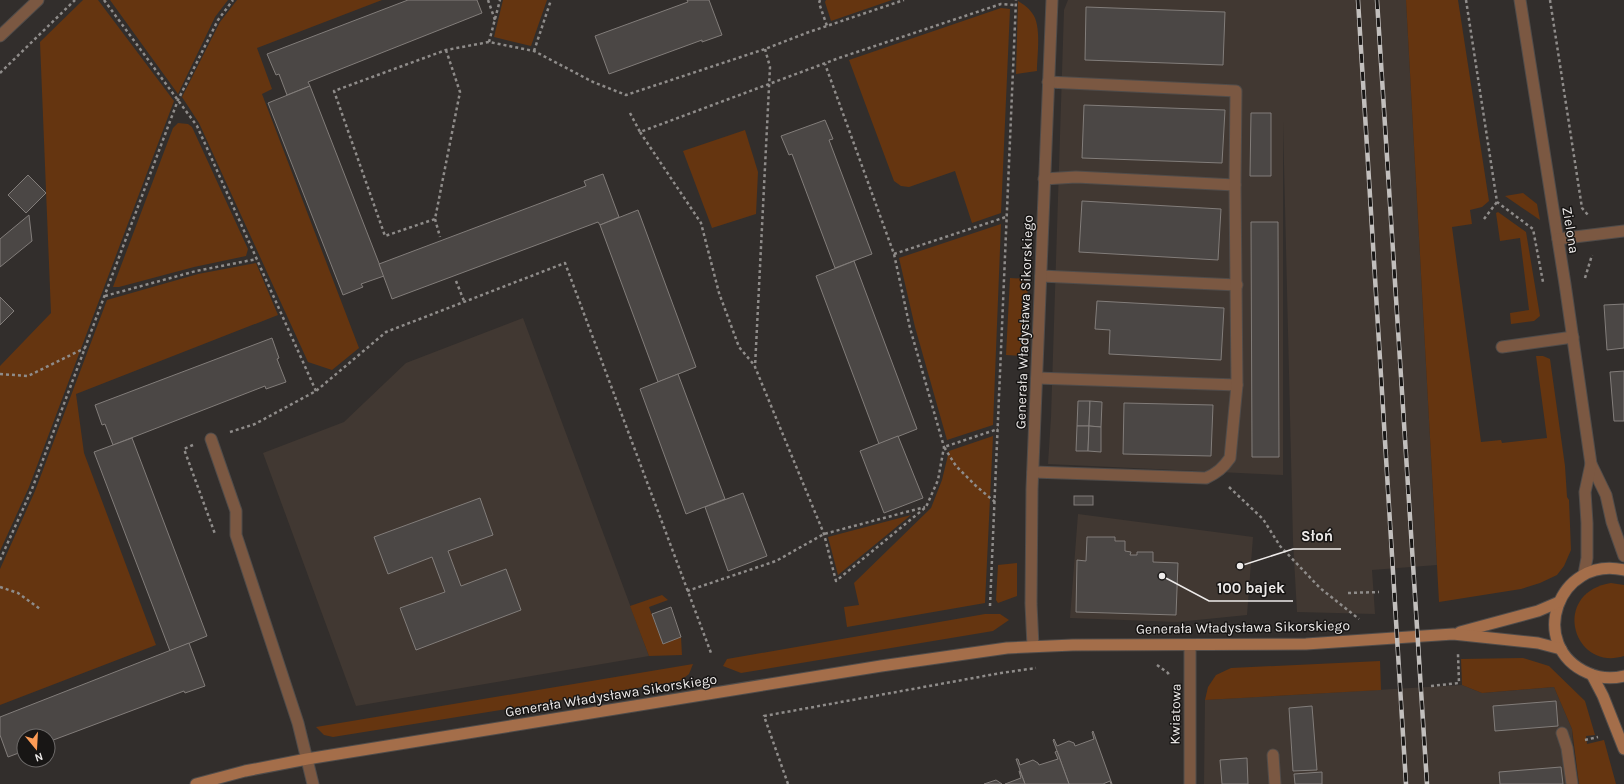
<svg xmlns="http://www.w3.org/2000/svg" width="1624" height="784" viewBox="0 0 1624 784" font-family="Karla,sans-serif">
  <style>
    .built { fill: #413832 }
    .green { fill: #653510 }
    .building { fill: #4b4745; stroke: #827d7a }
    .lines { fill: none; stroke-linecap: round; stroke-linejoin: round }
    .service-casing { stroke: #504c4a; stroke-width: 13 }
    .minor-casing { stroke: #504c4a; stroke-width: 13 }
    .tertiary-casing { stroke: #504c4a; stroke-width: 13 }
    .secondary-casing { stroke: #504c4a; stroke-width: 13 }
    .path { stroke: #8f8c8a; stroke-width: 2.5; stroke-dasharray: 3 3; stroke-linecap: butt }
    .service { stroke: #7b5842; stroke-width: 11 }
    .minor { stroke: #7b5842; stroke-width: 11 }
    .tertiary { stroke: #7b5842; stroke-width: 11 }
    .secondary { stroke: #a46e4a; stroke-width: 11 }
    .rail-casing { stroke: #c2bfbd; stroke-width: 4.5 }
    .rail { stroke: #181615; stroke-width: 3; stroke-dasharray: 9; stroke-linecap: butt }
    .labels { text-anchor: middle; stroke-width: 3; stroke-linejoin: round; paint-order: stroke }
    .street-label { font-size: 14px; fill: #eeebea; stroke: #181615 }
    .leader { fill: none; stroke: #eeebea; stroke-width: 1.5 }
    .callout-dot { fill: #eeebea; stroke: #181615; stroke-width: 1.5 }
    .callout-label { font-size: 15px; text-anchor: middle; font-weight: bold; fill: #eeebea; stroke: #181615; stroke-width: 3; stroke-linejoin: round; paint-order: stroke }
  </style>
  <rect width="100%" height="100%" fill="#322e2c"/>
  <g class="built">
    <path d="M1068 0H1406L1437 565 1372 570 1375 614 1297 612 1293 541 1283 122V475L1048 464 1051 417 1064 10Z"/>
    <path d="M523 318 649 656 356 706 263 453 344 422 406 363Z"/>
    <path d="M1078 514 1253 537 1247 615 1177 622 1070 618Z"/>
    <path d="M1462 685 1482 693 1554 687 1572 729 1575 784H1204L1205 700Z"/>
  </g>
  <g class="green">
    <path d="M83 0H98L174 101 29 487 0 551V366L51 313 40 42Z"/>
    <path d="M110 0H228L215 17 178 94Z"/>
    <path d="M237 0H382L257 48 272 89 262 94 359 348 332 370 308 362 199 123 182 97 220 22Z"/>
    <path d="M503 0H547L531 46 494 37Z"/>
    <path d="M826 0H892L831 21 825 2Z"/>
    <path d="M1406 0H1458L1489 201 1482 207 1470 210 1472 224 1452 227 1481 442 1501 440 1502 443 1547 438 1536 356H1543L1550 359 1565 466 1567 497 1569 500 1571 550 1564 566 1557 575 1540 583 1521 589 1439 602Z"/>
    <path d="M1018 1C1023 4 1029 8 1032 13 1042 25 1037 56 1037 71L1016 74Z"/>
    <path d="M1001 8 1010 9 1001 213 972 223 955 171 909 187 901 186 894 181 849 60Z"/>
    <path d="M178 123 188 124 192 127 248 249 246 256 194 267 119 287H113L173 128Z"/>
    <path d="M745 130 758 172 756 214 712 228 683 151Z"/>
    <path d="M1523 193 1537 204 1540 220 1505 196Z"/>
    <path d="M1498 212 1526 232 1540 316 1534 321 1511 324 1510 313 1529 310 1520 238 1500 241 1496 213Z"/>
    <path d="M1001 224 993 425 947 440 915 327 899 258Z"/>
    <path d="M256 263 278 315 76 394 84 453 156 645 0 705V569L35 491 107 300 198 274Z"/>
    <path d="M1010 278 1028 279 1025 356 1006 355Z"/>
    <path d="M993 436 985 603 847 627 844 607 859 605 854 583 931 508 942 480 949 451Z"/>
    <path d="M911 515 838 575 828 537Z"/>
    <path d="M1017 563V596L998 603 996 600 998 565Z"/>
    <path d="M1611 583 1624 585V656C1573 672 1550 593 1611 583Z"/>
    <path d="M662 595 668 600 649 607 663 644 681 637 682 655 649 656 630 606Z"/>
    <path d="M985 614H1000L1009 620 993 631 741 673 723 666 727 659Z"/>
    <path d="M1523 658 1549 666 1585 701 1595 735 1586 736 1587 744 1604 740 1616 784H1579L1572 729 1554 687 1482 693 1462 685 1461 659Z"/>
    <path d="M1380 661 1381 690 1205 700 1208 687 1216 675 1231 668Z"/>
    <path d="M693 664 689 674 680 681 333 737 324 735 316 727Z"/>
  </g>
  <g class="building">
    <path d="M408 0H477L482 13 308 82 310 86 287 95 279 74 276 75 267 54Z"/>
    <path d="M687 0H709L722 35 702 42V40L609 74 595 36 688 2Z"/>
    <path d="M1086 7 1225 12 1223 65 1085 60Z"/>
    <path d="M310 86 384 276 361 284 363 287 343 295 268 103Z"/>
    <path d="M1084 105 1225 110 1222 163 1082 158Z"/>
    <path d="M1251 113H1271V176H1250Z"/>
    <path d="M825 120 833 139 829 140 872 254 835 268 792 154 789 155 781 136Z"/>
    <path d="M603 174 619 217 600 225 598 222 392 299 379 264 586 186 584 181Z"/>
    <path d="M28 175 46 193 26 213 8 195Z"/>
    <path d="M1082 201 1221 209 1218 260 1079 252Z"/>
    <path d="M638 210 696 367 658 382 600 225Z"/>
    <path d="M29 215 32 241 0 267V239Z"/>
    <path d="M1251 222H1278L1279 457H1252Z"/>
    <path d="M854 261 917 429 879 444 816 276Z"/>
    <path d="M0 297 14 311 0 325Z"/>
    <path d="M1097 301 1224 308 1221 360 1109 354 1110 330 1095 329Z"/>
    <path d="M1624 304V348L1607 350 1604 305Z"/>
    <path d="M272 338 279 358 277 359 286 382 266 389 265 386 113 445 105 424 102 425 95 405Z"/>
    <path d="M1624 371V421H1614L1610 372Z"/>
    <path d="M678 374 725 499 686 514 640 389Z"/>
    <path d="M1078 401H1090L1089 426H1077Z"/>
    <path d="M1090 401 1102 402 1101 427 1089 426Z"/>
    <path d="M1124 403 1213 405 1211 456 1123 454Z"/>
    <path d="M1077 426H1089L1088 451H1076Z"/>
    <path d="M1089 426 1101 427V452L1088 451Z"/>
    <path d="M898 436 923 498 884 513 860 451Z"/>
    <path d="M132 438 207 636 170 651 94 452Z"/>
    <path d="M743 493 767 556 728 571 705 507Z"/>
    <rect x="1074" y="496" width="19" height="9"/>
    <path d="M480 498 493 535 448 551 461 586 506 569 521 610 416 650 400 608 445 592 432 557 388 574 374 537Z"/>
    <path d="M1087 537H1115V541H1125V551L1131 552 1130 555H1137V552H1153V562L1178 563 1176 615 1076 612 1077 560 1086 561Z"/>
    <path d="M671 607 681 637 663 644 652 614Z"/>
    <path d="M189 643 205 686 185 693 184 691 48 742V736H24V751L8 757 0 735V717Z"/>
    <path d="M1556 701 1558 726 1495 731 1493 706Z"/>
    <path d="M1312 706 1317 770 1293 771 1289 708Z"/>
    <path d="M1093 731 1112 784H1111L1110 781 1103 784H1069L1053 740 1054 739 1057 746 1069 741 1074 743 1075 746 1094 739 1092 732Z"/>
    <path d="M1057 751 1069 784H1025L1016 759H1018L1020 765 1033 760 1038 763 1039 765 1058 759 1055 752Z"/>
    <path d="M1247 758 1248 784H1222L1220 760Z"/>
    <path d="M1561 767 1563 784H1500L1499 772Z"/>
    <path d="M1019 771H1020L1025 784H1005L1021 778Z"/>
    <path d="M1322 772V784H1295L1294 774Z"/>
    <path d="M996 780 1002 784H984Z"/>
  </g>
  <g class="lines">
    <g class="service-casing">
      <g id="service">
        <path d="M1044 179 1076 177 1235 185"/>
        <path d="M1041 276 1237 285"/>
        <path d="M1502 347 1573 337"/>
        <path d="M1037 378 1237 385"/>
        <path d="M1033 472 1206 478C1217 473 1223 468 1230 458L1237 385 1235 185 1236 91 1048 82"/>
        <path d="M1562 733 1567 748 1572 784"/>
        <path d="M1273 755 1275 784"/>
      </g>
    </g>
    <g class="minor-casing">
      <g id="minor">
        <path d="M1520 0 1565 284 1591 464 1606 495 1612 522 1624 556"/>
        <path d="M1558 239 1624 231"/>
        <path d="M211 439 236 511V535L298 723 313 784"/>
        <path d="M1584 574 1587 558V523L1585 492 1591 464"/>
        <path d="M1033 646 1031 604 1032 489 1052 0"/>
        <path d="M1190 784V645"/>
      </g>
    </g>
    <g class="tertiary-casing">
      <path id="tertiary" d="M0 36 38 0"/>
    </g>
    <g class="secondary-casing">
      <g id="secondary">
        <path d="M1624 570C1558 555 1526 646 1588 673 1599 678 1612 679 1624 676"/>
        <path d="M1460 632 1538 611 1559 602"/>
        <path d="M1592 675 1603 696 1624 749"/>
        <path d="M196 784 245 771 307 759 881 666 1007 648 1073 645 1306 644 1453 634 1538 643 1561 649"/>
      </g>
    </g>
    <g class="path">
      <path d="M104 0 197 126 316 391"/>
      <path d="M488 0 495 20"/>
      <path d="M820 0 819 3 827 26"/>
      <path d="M1466 0 1497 202 1533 229 1543 282"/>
      <path d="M1550 0 1582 208 1588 215"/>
      <path d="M489 42 500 0"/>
      <path d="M765 49 770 67 755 367 824 534 836 581 926 507 938 480 944 447 910 328 894 254 825 64"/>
      <path d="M446 50 460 92 435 219 385 236 334 91 446 50 489 42 534 51 593 82 626 95 765 49 809 32 904 0"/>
      <path d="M534 51 551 0"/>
      <path d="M0 73 75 0"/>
      <path d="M630 113 640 132 839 58 1001 4 1015 5"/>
      <path d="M640 132 701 223 719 293 739 347 755 366"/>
      <path d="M435 219 440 237"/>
      <path d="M1484 219 1497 202"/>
      <path d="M894 254 1006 217"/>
      <path d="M1585 278 1592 255"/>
      <path d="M456 281 464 301"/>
      <path d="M105 296 196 271 257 259"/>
      <path d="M0 374 28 376 85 348"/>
      <path d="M230 432 255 424 316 391 386 332 565 263 711 653"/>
      <path d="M193 445 184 449 215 534"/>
      <path d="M1229 487 1263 519 1280 546 1320 588 1359 619"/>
      <path d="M995 502 976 486 956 466 944 447 998 429"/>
      <path d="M0 560 32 489 178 100 218 20 233 0"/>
      <path d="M0 587 18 593 40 609"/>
      <path d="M687 591 776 561 824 534 925 507"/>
      <path d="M1348 593 1379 592"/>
      <path d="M990 606 1016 0"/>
      <path d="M1157 665 1168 673 1169 676"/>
      <path d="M1431 686 1459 683 1458 654"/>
      <path d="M1585 740 1598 737"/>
      <path d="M788 784 764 716 1001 673 1036 668"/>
    </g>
    <use href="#service" class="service"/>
    <use href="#minor" class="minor"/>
    <use href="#tertiary" class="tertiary"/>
    <use href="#secondary" class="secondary"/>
    <g class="rail-casing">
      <g id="rail">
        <path d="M1358 0 1406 784"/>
        <path d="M1377 0 1427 784"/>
      </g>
    </g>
    <use href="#rail" class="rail"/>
  </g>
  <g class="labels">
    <g class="street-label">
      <text transform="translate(1571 230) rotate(81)" y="5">Zielona</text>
      <text transform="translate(1024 322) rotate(-88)" y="5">Generała Władysława Sikorskiego</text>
      <text transform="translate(1243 627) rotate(-1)" y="5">Generała Władysława Sikorskiego</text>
      <text transform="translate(611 695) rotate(-9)" y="5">Generała Władysława Sikorskiego</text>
      <text transform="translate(1175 714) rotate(-89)" y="5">Kwiatowa</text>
    </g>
  </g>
  <path class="leader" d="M1240 566L1293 549H1341M1162 576L1209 601H1293"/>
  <g class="callout-dot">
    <circle cx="1240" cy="566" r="4"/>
    <circle cx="1162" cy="576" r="4"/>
  </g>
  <g class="callout-label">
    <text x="1317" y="541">Słoń</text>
    <text x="1251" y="593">100 bajek</text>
  </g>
  <g transform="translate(36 748) rotate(162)"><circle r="19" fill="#181615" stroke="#6e6b6a"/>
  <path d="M0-3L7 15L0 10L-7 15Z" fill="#fd9c56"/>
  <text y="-6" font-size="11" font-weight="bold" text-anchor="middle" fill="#eeebea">N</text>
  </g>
</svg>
